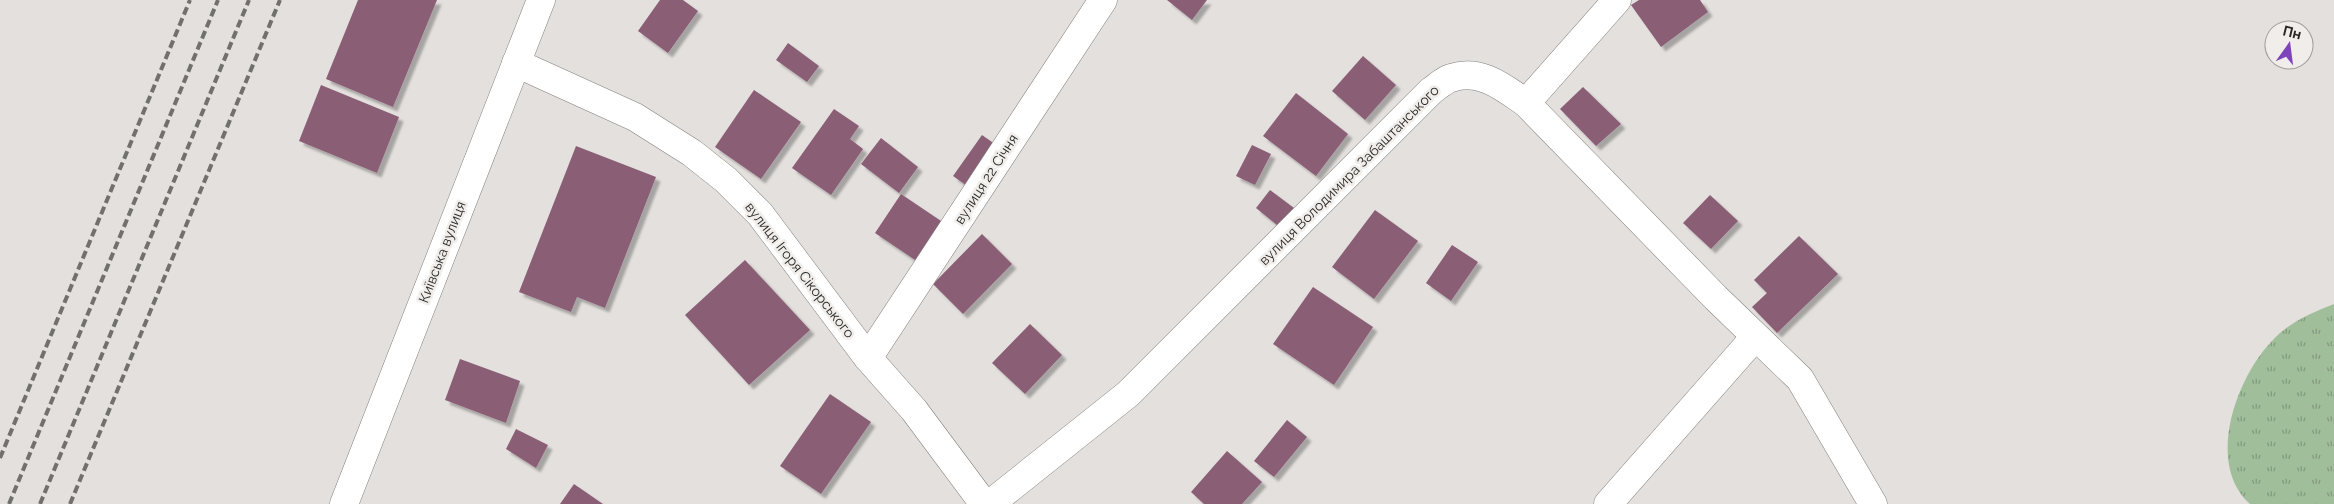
<svg xmlns="http://www.w3.org/2000/svg" width="2334" height="504" viewBox="0 0 2334 504" font-family="Raleway,sans-serif">
  <style>
    .grass { fill: url(#grass-tufts) }
    .building { fill: #8a5e76; filter: url(#shadow) }
    .lines { fill: none; stroke-linecap: round; stroke-linejoin: round }
    .minor-casing { stroke: #84817e; stroke-width: 29 }
    .minor { stroke: #fff; stroke-width: 28 }
    .rail { stroke: #72706e; stroke-width: 4; stroke-dasharray: 8 4; stroke-linecap: butt }
    .labels { text-anchor: middle; stroke-width: 5; stroke-linejoin: round; paint-order: stroke }
    .street-label { font-size: 14px; fill: #282725; stroke: #f0edea }
  </style>
  <defs>
    <pattern id="grass-tufts" width="24" height="20" patternUnits="userSpaceOnUse" patternTransform="scale(1.25)"><rect width="24" height="20" fill="#9fbe99"/><path d="M3 7l-1-3M5 7V3M7 7l1-3M15 17l-1-3M17 17v-4M19 17l1-3" fill="none" stroke="#829a7d"/></pattern>
    <filter id="shadow"><feDropShadow dx="4.5" dy="4.5" stdDeviation="1" flood-color="#0004"/></filter>
  </defs>
  <rect width="100%" height="100%" fill="#e3e0dd"/>
  <path class="grass" d="M2334 304V504H2250C2205 464 2236 378 2272 341 2289 322 2312 313 2334 304Z"/>
  <g class="building">
    <path d="M358 0H437L393 107 326 79Z"/>
    <path d="M660 0H683L698 11 668 53 638 31Z"/>
    <path d="M1167 0H1207L1192 20Z"/>
    <path d="M1639 0H1700L1708 12 1661 47 1631 5Z"/>
    <path d="M788 43 819 66 807 82 776 60Z"/>
    <path d="M1363 56 1396 85 1365 120 1332 91Z"/>
    <path d="M321 85 399 117 377 173 299 141Z"/>
    <path d="M1583 87 1621 124 1596 146 1560 109Z"/>
    <path d="M754 90 801 122 761 179 715 147Z"/>
    <path d="M1296 93 1348 134 1316 176 1263 136Z"/>
    <path d="M834 109 859 126 850 139 863 149 831 195 792 168Z"/>
    <path d="M982 135 999 147 970 188 953 176Z"/>
    <path d="M881 138 918 167 899 193 861 164Z"/>
    <path d="M1252 145 1271 154 1255 185 1236 176Z"/>
    <path d="M576 146 656 177 605 308 577 297 571 312 519 292Z"/>
    <path d="M1270 190 1298 211 1283 230 1256 208Z"/>
    <path d="M901 194 947 225 921 264 875 233Z"/>
    <path d="M1710 195 1738 221 1711 249 1683 223Z"/>
    <path d="M1375 210 1418 241 1374 299 1332 267Z"/>
    <path d="M982 234 1012 264 963 314 933 284Z"/>
    <path d="M1799 236 1838 274 1777 333 1752 307 1767 293 1754 280Z"/>
    <path d="M1452 245 1478 262 1451 301 1426 283Z"/>
    <path d="M745 260 810 330 749 385 685 315Z"/>
    <path d="M1313 287 1373 327 1334 385 1273 344Z"/>
    <path d="M1030 324 1062 355 1025 394 992 363Z"/>
    <path d="M460 359 520 381 506 423 445 400Z"/>
    <path d="M830 394 871 422 821 494 780 466Z"/>
    <path d="M1287 420 1307 437 1274 477 1254 461Z"/>
    <path d="M516 429 548 445 536 468 506 449Z"/>
    <path d="M1227 451 1262 482 1242 504H1204L1191 492Z"/>
    <path d="M574 484 603 504H560Z"/>
  </g>
  <g class="lines">
    <g class="minor-casing">
      <g id="minor">
        <path d="M516 63 635 117 692 153 726 180 760 214 868 358 914 410 984 504"/>
        <path d="M1526 103 1617 0"/>
        <path d="M868 358 1103 0"/>
        <path d="M344 504 541 0"/>
        <path d="M990 504 1128 394 1431 91C1437 87 1444 80 1451 78 1480 68 1503 87 1526 103L1716 298 1800 379 1873 504"/>
        <path d="M1608 504 1755 337"/>
      </g>
    </g>
    <use href="#minor" class="minor"/>
    <g class="rail">
      <path d="M0 458 190 0"/>
      <path d="M9 504 218 0"/>
      <path d="M40 504 249 0"/>
      <path d="M70 504 280 0"/>
    </g>
  </g>
  <g class="labels">
    <g class="street-label">
      <text transform="translate(1349 175) rotate(-45)" y="5">вулиця Володимира Забаштанського</text>
      <text transform="translate(986 179) rotate(-57)" y="5">вулиця 22 Січня</text>
      <text transform="translate(442 252) rotate(-69)" y="5">Київська вулиця</text>
      <text transform="translate(800 270) rotate(52)" y="5">вулиця Ігоря Сікорського</text>
    </g>
  </g>
  <g transform="translate(2289 45) rotate(14)"><circle r="24" fill="#f0edea" stroke="#a09e9b"/>
  <path d="M0-4L9 19L0 12L-9 19Z" fill="#7e45bb"/>
  <text y="-8" font-size="14" font-weight="bold" text-anchor="middle" fill="#282725">Пн</text>
  </g>
</svg>
